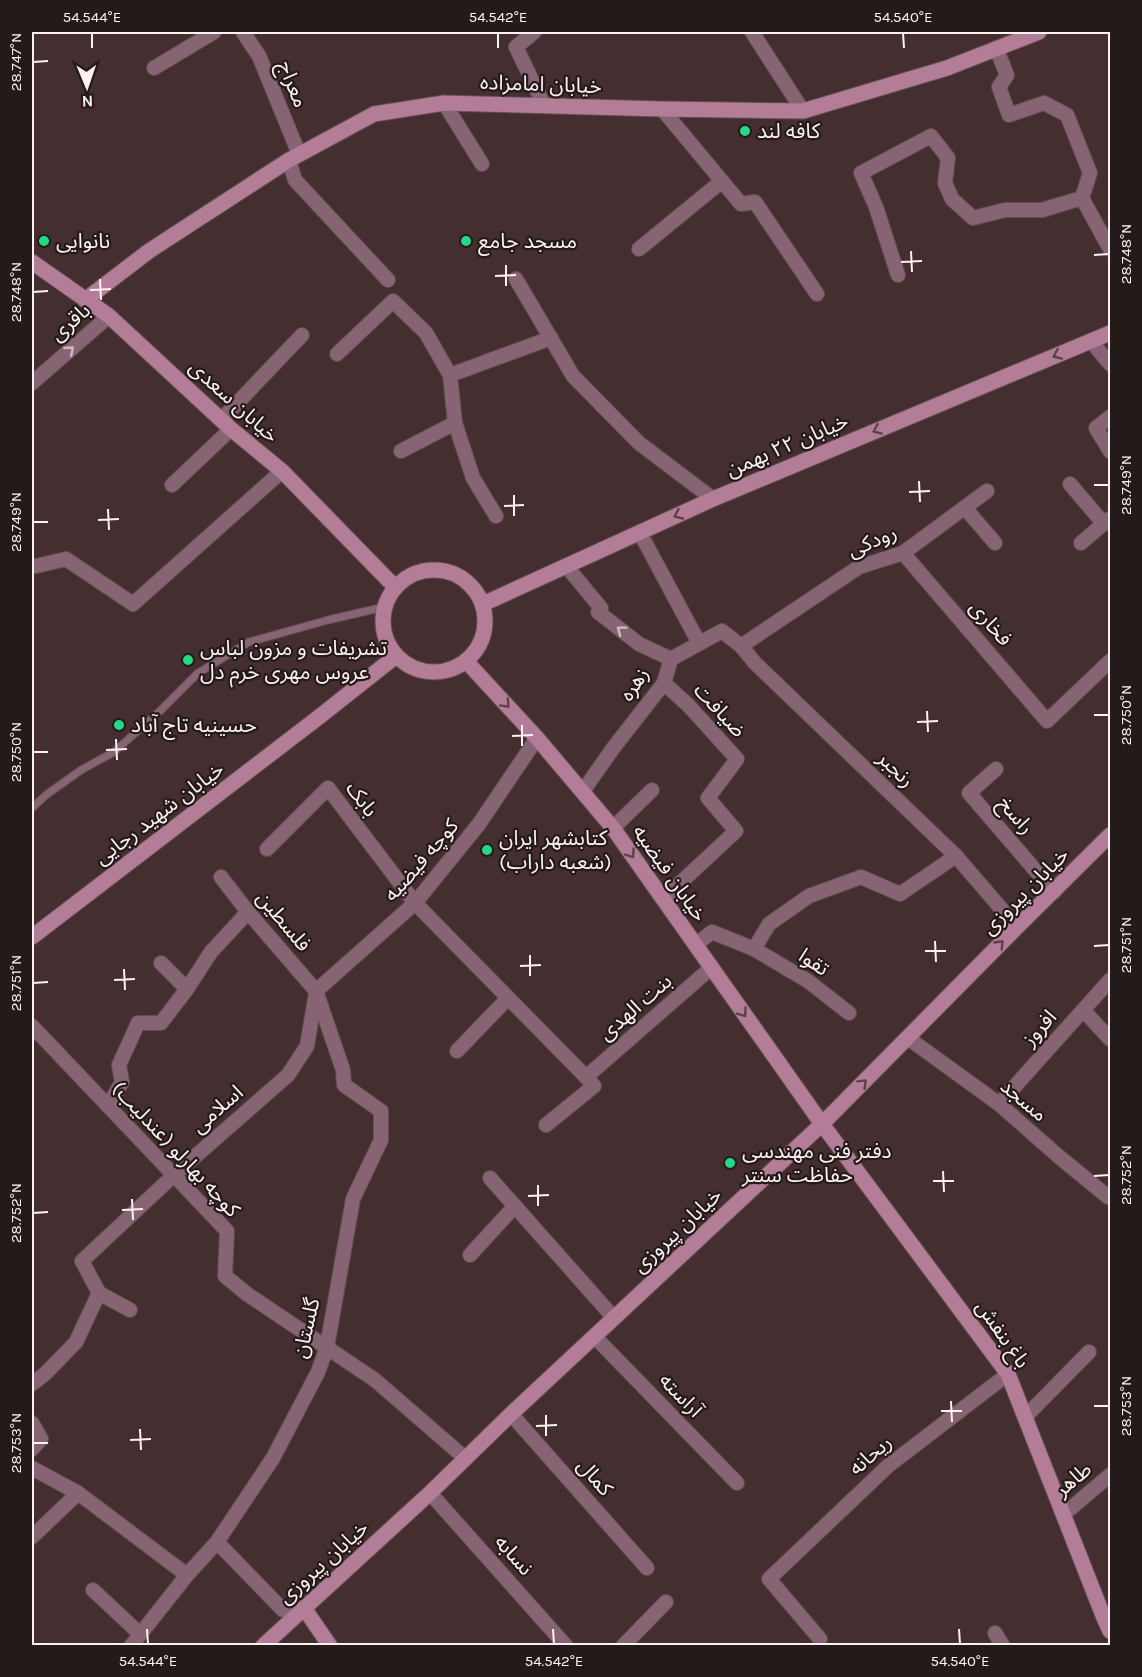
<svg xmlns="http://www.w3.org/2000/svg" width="1142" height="1677" viewBox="0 0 1142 1677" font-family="Karla,'Noto Sans Arabic',sans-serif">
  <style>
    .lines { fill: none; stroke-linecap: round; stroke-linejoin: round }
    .lane-casing { stroke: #634d4e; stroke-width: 9 }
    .street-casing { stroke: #634d4e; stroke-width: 16 }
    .secondary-casing { stroke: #634d4e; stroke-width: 17 }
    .lane { stroke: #876474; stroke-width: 7 }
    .street { stroke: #876474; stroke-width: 14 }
    .secondary { stroke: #b37d97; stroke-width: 15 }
    .oneway { stroke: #ceb9bf }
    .oneway2 { stroke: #5d424c }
    .ticks { fill: none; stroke: #fef1f1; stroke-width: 2 }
    .poi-dot { fill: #25d886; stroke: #241a1a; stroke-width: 2 }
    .labels { text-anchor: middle; stroke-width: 4.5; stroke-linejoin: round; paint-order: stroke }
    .street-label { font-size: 21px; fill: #fef1f1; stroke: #241a1a }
    .poi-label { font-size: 21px; fill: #fef1f1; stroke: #241a1a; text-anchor: start }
    .neatline { fill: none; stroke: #fef1f1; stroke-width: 2 }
    .ticks-label { font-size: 15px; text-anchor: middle; fill: #fef1f1 }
  </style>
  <rect width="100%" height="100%" fill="#452e2f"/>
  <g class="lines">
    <g class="lane-casing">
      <path id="lane" d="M32 808 46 795 81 770 114 752 160 711 198 673 249 642 328 620 384 607"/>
    </g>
    <g class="street-casing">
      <g id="street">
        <path d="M243 32 259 56 299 154"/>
        <path d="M534 32 516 47 544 105"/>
        <path d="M752 32 803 111"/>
        <path d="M996 48 1007 75 999 87 1009 115 1044 103 1067 115 1090 173 1082 198 1110 249"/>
        <path d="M154 68 214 32"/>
        <path d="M444 103 482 164"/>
        <path d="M662 109 741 204 755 202 817 294"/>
        <path d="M289 160 295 180 388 280"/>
        <path d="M639 249 722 181"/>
        <path d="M898 275 876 207 861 173 931 136 948 158 945 183 952 199 973 218 1005 210H1042L1082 198"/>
        <path d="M516 279 573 376 639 443 713 499"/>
        <path d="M1091 341 1110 364"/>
        <path d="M337 354 393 301 426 333 450 375"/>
        <path d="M32 383 109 316"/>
        <path d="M1110 417 1096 428 1110 451"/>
        <path d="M222 419 302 335"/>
        <path d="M401 451 455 423"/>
        <path d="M1070 484 1104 524"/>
        <path d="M172 485 231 429"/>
        <path d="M965 508 995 543"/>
        <path d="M496 516 473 478 455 423 450 375 551 338"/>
        <path d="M640 533 699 643"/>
        <path d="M1081 543 1109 519"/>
        <path d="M903 553 1047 721 1110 661"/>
        <path d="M32 566H36L66 559 133 604 282 471"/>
        <path d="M567 567 601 608 598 612 639 644 671 659"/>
        <path d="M741 646 859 567 903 553 987 491"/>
        <path d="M671 659 722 631 741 646 755 663 956 856 1017 927"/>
        <path d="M996 769 969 793 1054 892"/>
        <path d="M583 791 614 747 664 683 671 659"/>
        <path d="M613 828 652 790"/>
        <path d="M267 849 328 788 415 903 586 1077"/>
        <path d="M663 899 736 831 708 798 737 759 689 706 664 683"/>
        <path d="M695 945 712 932 754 949 808 981 849 1013"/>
        <path d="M754 949 769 924 809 896 861 877 900 894 956 856"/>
        <path d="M161 963 187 989 211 952 248 912"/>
        <path d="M316 991 415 903 479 824 537 738"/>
        <path d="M1083 1010 1110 1039"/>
        <path d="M32 1026 227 1231 225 1276 247 1294 375 1380 465 1458"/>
        <path d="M908 1038 999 1104 1057 1155 1108 1197 1110 1196"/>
        <path d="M457 1051 508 998"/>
        <path d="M999 1104 1110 980"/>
        <path d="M108 1106 122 1082 119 1065 138 1023H161L187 989"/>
        <path d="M546 1125 594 1086 586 1077 711 968"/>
        <path d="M490 1178 614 1318"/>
        <path d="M470 1255 515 1206"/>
        <path d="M99 1293 82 1261 174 1175 288 1075 307 1046 316 993"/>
        <path d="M594 1336 737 1483"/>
        <path d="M32 1384 45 1374 76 1342 99 1293 130 1310"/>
        <path d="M511 1414 647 1568"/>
        <path d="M1025 1417 1089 1352"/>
        <path d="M32 1423 41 1439 32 1449"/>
        <path d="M32 1468 78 1493 187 1575"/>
        <path d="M430 1493 566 1646"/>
        <path d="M1063 1515 1110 1475"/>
        <path d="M32 1537 78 1493"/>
        <path d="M217 1542 283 1610 304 1608"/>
        <path d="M93 1590 140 1634"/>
        <path d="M995 1633 1003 1646"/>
        <path d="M820 1639 769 1579 888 1466 1008 1374"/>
        <path d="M131 1646 187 1575 217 1542 273 1458 318 1372 327 1347 353 1199 381 1140V1111L344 1085 343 1070 316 991 248 912 221 877"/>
        <path d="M623 1646 666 1602"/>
      </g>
    </g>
    <g class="secondary-casing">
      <g id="secondary">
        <path d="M32 262 109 316 231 429 282 471 395 587"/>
        <path d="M85 300 149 251 289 160 374 114 444 103 662 109 803 111 947 68 1039 32"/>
        <circle cx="434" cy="621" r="51"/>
        <path d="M483 604 713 499 1110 333"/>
        <path d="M466 661 537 738 613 828 822 1124 1008 1374 1104 1618 1110 1631"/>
        <path d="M32 937 319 717 396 656"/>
        <path d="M304 1608 330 1646"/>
        <path d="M263 1646 430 1493 511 1414 822 1124 1017 927 1110 835"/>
      </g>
    </g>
    <use href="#lane" class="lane"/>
    <use href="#street" class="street"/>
    <use href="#secondary" class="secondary"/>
  </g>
  <defs><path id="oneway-chevron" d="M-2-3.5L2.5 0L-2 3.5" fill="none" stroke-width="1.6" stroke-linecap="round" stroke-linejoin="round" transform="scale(1.5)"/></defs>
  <g class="oneway">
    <use href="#oneway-chevron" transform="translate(70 350) rotate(-41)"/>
    <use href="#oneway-chevron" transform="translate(621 630) rotate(-143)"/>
  </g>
  <g class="oneway2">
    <use href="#oneway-chevron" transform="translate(1057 355) rotate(157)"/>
    <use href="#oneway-chevron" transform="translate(877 430) rotate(157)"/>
    <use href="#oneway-chevron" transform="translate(678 515) rotate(155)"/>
    <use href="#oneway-chevron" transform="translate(506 704) rotate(47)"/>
    <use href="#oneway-chevron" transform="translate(631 854) rotate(55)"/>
    <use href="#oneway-chevron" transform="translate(1000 944) rotate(-46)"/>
    <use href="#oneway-chevron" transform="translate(743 1013) rotate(55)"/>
    <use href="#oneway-chevron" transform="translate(863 1083) rotate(-45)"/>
  </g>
  <path class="ticks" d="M92 33V48M498 33V48M903 33 904 48M33 62 48 61M911 251 912 272M1094 255 1109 254M901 262 922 261M506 265V286M495 276 516 275M100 279 101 300M90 290 111 289M33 292 48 291M919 481 920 502M1094 485H1109M909 492 930 491M514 495V516M504 506 524 505M108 509 109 530M98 520 119 519M33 522H48M927 711 928 732M1094 715H1109M917 722 938 721M522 725V746M512 736 533 735M116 739 117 760M106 750 127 749M33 752H48M935 941 936 962M1094 946 1109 945M925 951H946M530 955V976M520 966 541 965M124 969 125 990M114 980 135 979M33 983 48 982M943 1171 944 1192M1094 1176 1109 1175M933 1181H954M538 1185V1206M528 1196 549 1195M132 1199 133 1220M122 1210 143 1209M33 1213 48 1212M951 1401 952 1422M1094 1406H1109M941 1411H962M546 1415V1436M536 1426 557 1425M140 1429 141 1450M130 1440 151 1439M33 1443H48M147 1629 148 1644M553 1629 554 1644M959 1629 960 1644"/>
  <g class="poi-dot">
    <circle cx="745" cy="131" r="6"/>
    <circle cx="44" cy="241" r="6"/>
    <circle cx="466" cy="241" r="6"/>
    <circle cx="188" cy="660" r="6"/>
    <circle cx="119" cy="725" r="6"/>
    <circle cx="487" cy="850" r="6"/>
    <circle cx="730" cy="1163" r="6"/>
  </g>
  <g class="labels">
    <g class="street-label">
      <text transform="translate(293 84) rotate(68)" y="7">معراج</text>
      <text transform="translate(541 84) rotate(2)" y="7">خیابان امامزاده</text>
      <text transform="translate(70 322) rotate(-41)" y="7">باقری</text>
      <text transform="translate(234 401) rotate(42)" y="7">خیابان سعدی</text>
      <text transform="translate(787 445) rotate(-23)" y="7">خیابان ۲۲ بهمن</text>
      <text transform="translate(872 541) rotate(-23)" y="7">رودکی</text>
      <text transform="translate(991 623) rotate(49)" y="7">فخاری</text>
      <text transform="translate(634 684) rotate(-56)" y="7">زهره</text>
      <text transform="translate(720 710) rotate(47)" y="7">ضیافت</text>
      <text transform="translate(896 769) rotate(44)" y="7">رنجبر</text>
      <text transform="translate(362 799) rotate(53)" y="7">بابک</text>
      <text transform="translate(159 813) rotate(-37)" y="7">خیابان شهید رجایی</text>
      <text transform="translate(1016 815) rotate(49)" y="7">راسخ</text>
      <text transform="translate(421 860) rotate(-49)" y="7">کوچه فیضیه</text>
      <text transform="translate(670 873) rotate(55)" y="7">خیابان فیضیه</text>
      <text transform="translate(1025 891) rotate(-45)" y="7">خیابان پیروزی</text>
      <text transform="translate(284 921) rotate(50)" y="7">فلسطین</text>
      <text transform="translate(814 962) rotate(34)" y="7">تقوا</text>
      <text transform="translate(635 1007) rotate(-41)" y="7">بنت الهدی</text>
      <text transform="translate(1039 1028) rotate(-48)" y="7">افروز</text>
      <text transform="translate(1024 1100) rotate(40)" y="7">مسجد</text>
      <text transform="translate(217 1109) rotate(-41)" y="7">اسلامی</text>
      <text transform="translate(176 1149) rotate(47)" y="7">کوچه بهارلو (عندلیب)</text>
      <text transform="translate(677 1230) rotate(-43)" y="7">خیابان پیروزی</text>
      <text transform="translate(306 1328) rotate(-77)" y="7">گلستان</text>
      <text transform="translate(1003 1334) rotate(55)" y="7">باغ بنفش</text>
      <text transform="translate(681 1395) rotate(46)" y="7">آراسته</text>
      <text transform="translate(870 1455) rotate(-41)" y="7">ریحانه</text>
      <text transform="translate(595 1477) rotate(49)" y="7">کمال</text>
      <text transform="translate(1073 1479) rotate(-40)" y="7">طاهر</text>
      <text transform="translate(514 1555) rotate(48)" y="7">نسابه</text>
      <text transform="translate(323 1562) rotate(-42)" y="7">خیابان پیروزی</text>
    </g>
    <g class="poi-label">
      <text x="757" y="138">كافه لند</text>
      <text x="56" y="248">نانوایی</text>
      <text x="478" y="248">مسجد جامع</text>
      <text x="200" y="655">تشریفات و مزون لباس<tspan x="200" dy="24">عروس مهری خرم دل</tspan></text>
      <text x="131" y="732">حسینیه تاج آباد</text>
      <text x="499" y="845">کتابشهر ایران<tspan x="499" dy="24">(شعبه داراب)</tspan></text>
      <text x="742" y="1158">دفتر فنی مهندسی<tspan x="742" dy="24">حفاظت سنتر</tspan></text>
    </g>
  </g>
  <rect width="1142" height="1677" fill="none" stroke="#241a1a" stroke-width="66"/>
  <g transform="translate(87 87) rotate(178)" stroke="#241a1a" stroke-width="4.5" paint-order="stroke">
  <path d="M0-4.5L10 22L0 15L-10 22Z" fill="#fef1f1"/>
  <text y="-9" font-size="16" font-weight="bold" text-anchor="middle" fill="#fef1f1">N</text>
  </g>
  <rect x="33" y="33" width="1076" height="1611" class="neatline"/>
  <g class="ticks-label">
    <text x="92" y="22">54.544°E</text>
    <text x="498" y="22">54.542°E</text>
    <text x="903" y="22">54.540°E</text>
    <text transform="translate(16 62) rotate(-90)" y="5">28.747°N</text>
    <text transform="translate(1126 254) rotate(-90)" y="5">28.748°N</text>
    <text transform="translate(16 292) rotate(-90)" y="5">28.748°N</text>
    <text transform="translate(1126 485) rotate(-90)" y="5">28.749°N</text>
    <text transform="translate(16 522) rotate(-90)" y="5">28.749°N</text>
    <text transform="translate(1126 715) rotate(-90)" y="5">28.750°N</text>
    <text transform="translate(16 752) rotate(-90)" y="5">28.750°N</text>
    <text transform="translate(1126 945) rotate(-90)" y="5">28.751°N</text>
    <text transform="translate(16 983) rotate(-90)" y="5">28.751°N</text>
    <text transform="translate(1126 1175) rotate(-90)" y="5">28.752°N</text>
    <text transform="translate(16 1213) rotate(-90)" y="5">28.752°N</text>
    <text transform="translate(1126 1406) rotate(-90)" y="5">28.753°N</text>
    <text transform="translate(16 1443) rotate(-90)" y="5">28.753°N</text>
    <text x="148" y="1666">54.544°E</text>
    <text x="554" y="1666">54.542°E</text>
    <text x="960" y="1666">54.540°E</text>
  </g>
</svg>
